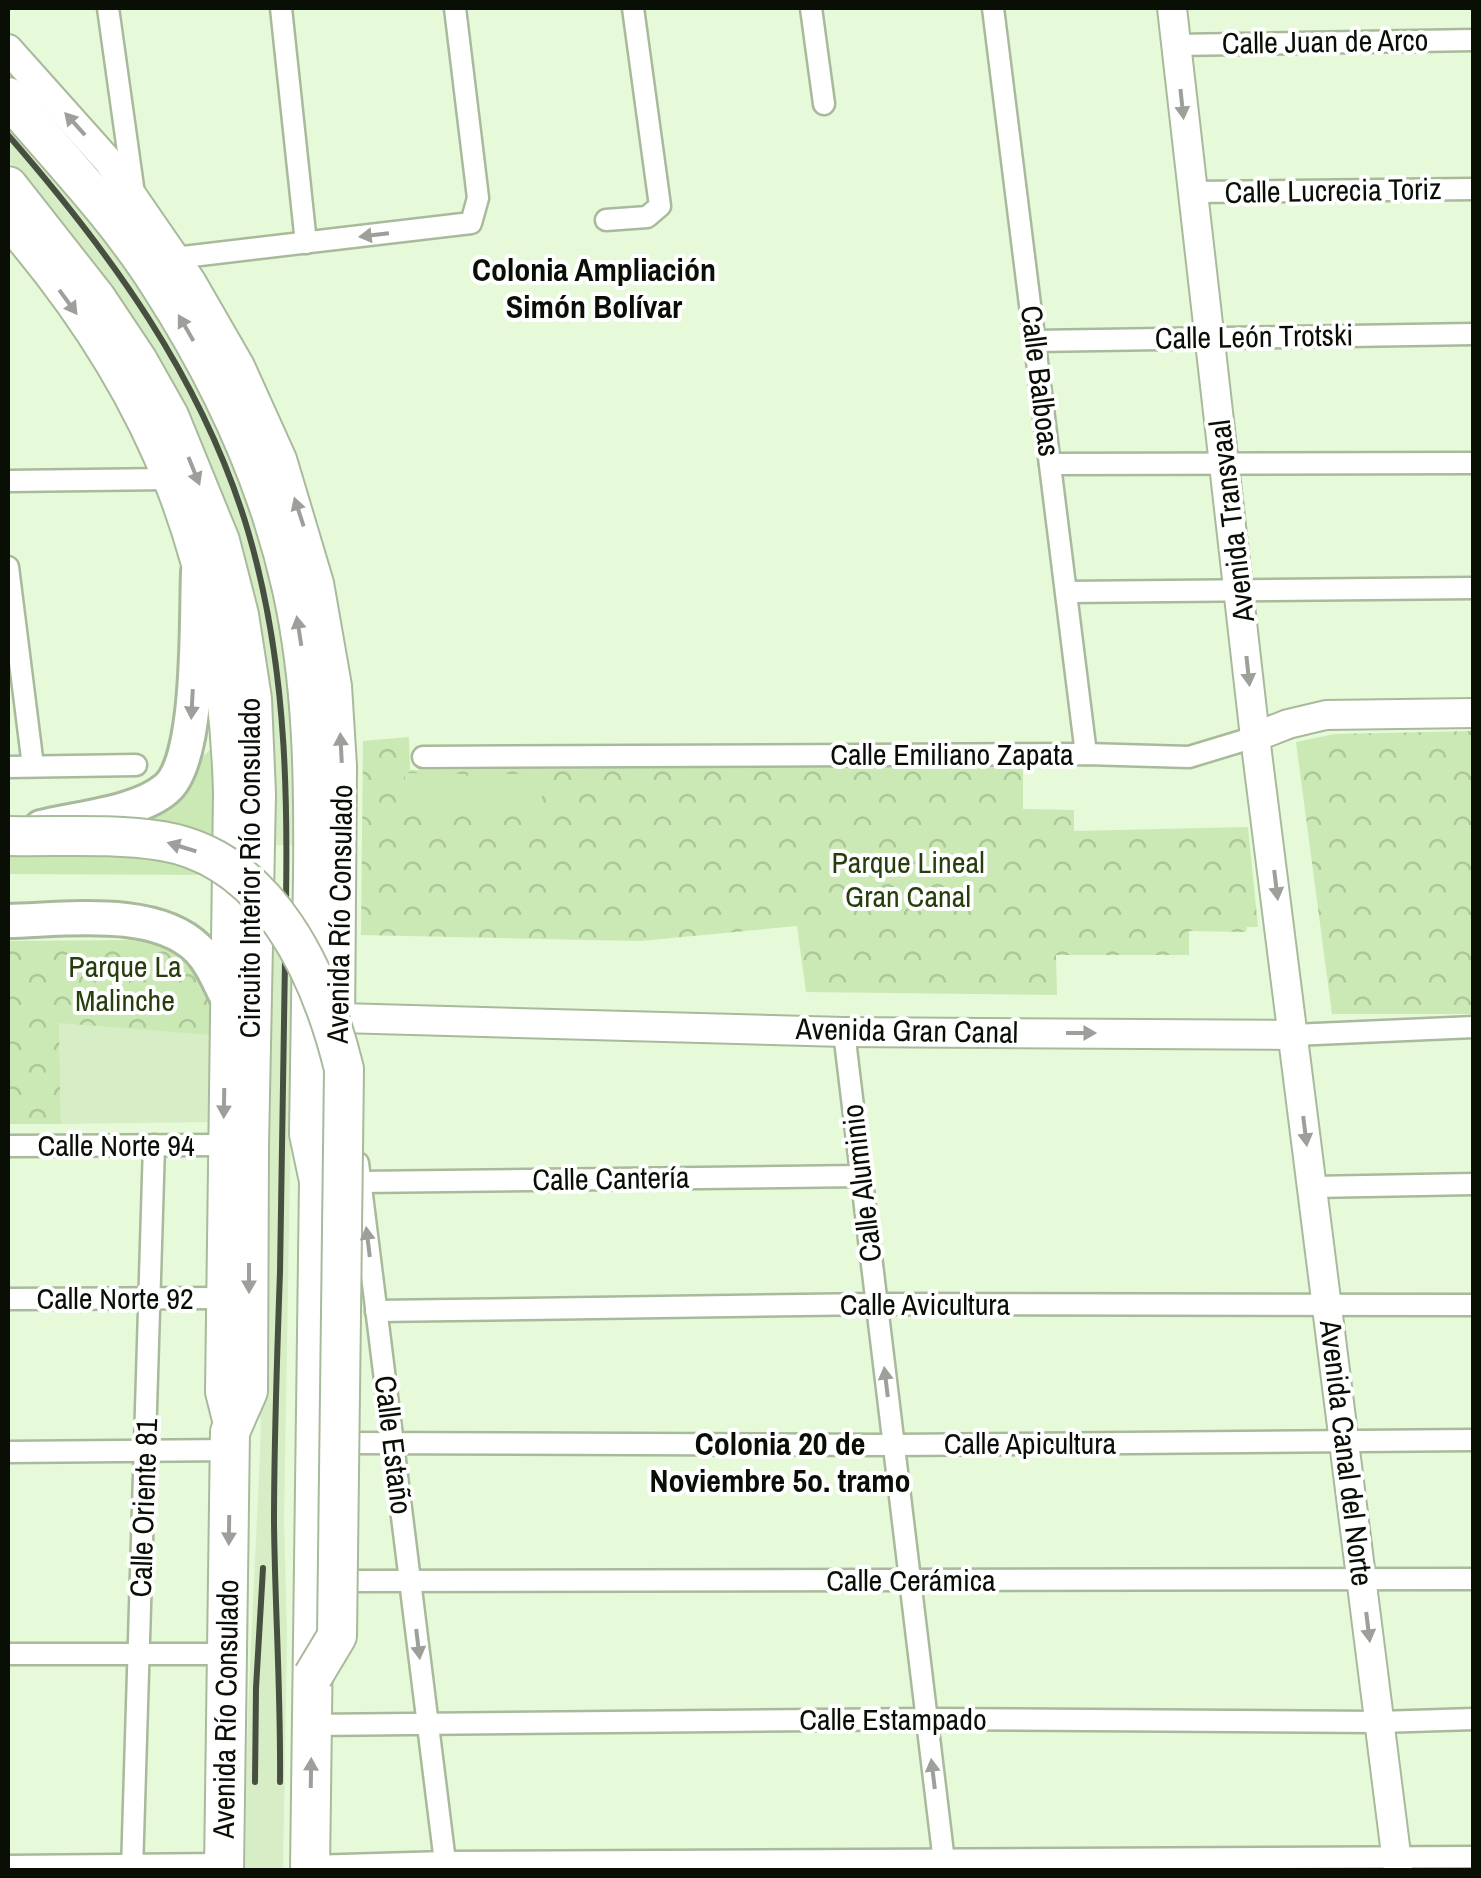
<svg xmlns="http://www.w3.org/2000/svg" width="1481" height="1878" viewBox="0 0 1481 1878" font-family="'Archivo Narrow',sans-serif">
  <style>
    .built { fill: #d7edc6 }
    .park { fill: url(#park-crowns) }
    .garden { fill: #cbe9b4 }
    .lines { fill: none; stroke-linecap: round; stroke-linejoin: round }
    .street-casing { stroke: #a8ba9b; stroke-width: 25 }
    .secondary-casing { stroke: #a8ba9b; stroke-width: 32 }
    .primary-casing { stroke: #a8ba9b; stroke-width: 38 }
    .highway-casing { stroke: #a8ba9b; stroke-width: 42 }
    .street { stroke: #fff; stroke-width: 20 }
    .secondary { stroke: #fff; stroke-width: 28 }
    .primary { stroke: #fff; stroke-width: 32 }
    .highway { stroke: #fff; stroke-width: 38 }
    .rail { stroke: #475040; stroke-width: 6 }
    .highway-bridge-casing { stroke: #a8ba9b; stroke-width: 42; stroke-linecap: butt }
    .highway-bridge { stroke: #fff; stroke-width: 38 }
    .oneway { fill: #9d9f9b }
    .labels { text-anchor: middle; stroke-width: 8; stroke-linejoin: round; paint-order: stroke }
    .street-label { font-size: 30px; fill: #090f05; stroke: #fff }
    .park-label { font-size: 30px; fill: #263e0c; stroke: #fff }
    .neighbourhood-label { font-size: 32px; font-weight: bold; fill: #090f05; stroke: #fff }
  </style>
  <defs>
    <pattern id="park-crowns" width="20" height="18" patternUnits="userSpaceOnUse" patternTransform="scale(2.5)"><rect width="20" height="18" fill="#cbe9b4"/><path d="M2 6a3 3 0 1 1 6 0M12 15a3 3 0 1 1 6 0" fill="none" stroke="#adc799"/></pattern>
  </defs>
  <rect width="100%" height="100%" fill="#e6f9d8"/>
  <g class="built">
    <path d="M8 119 115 246 200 385 247 497 267 565 284 645 293 722 295 845H272L92 262 8 160Z"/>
    <path d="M271 936H294L284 1519 287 1634 283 1870H245L248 1711 260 1453Z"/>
    <path d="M59 1023 198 1024 211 1035 213 1122 61 1124Z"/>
  </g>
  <g class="park">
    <path d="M1473 731V1014H1332L1296 742 1335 734Z"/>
    <path d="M409 737 410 770 1023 764V809L1074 810V831L1248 827 1258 927H1247L1246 932 1189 931V955H1056L1057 995 806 992 797 926 640 941 361 935 363 741Z"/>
    <path d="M131 940 206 952 211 1035 59 1023 61 1124H8V941Z"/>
  </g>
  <g class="garden">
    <path d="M213 747 215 875 8 874V844L187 784 200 759Z"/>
    <path d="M405 773 466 774 465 809 404 808Z"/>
    <rect x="468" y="774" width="74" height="36"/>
  </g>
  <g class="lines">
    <g class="street-casing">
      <g id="street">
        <path d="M108 8 134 194"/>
        <path d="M281 8 306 243"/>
        <path d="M811 8 824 104"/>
        <path d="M993 8 1086 754"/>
        <path d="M1176 45 1474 40"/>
        <path d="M1192 192 1474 189"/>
        <path d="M606 220 647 217 660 206 633 8"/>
        <path d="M175 258 471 223 478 198 455 8"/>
        <path d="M1035 341 1474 334"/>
        <path d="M1050 464 1474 463"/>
        <path d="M8 481 168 479"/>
        <path d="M8 567 33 766"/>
        <path d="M1067 592 1474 588"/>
        <path d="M423 757 1086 754 1189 757 1255 737"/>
        <path d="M8 767 136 765"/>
        <path d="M844 1032 945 1870"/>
        <path d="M1293 1035 1474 1027"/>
        <path d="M8 1146 224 1145"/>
        <path d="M358 1163 446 1870"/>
        <path d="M360 1182 861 1176"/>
        <path d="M1312 1187 1474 1184"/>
        <path d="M8 1299 222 1298"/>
        <path d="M376 1311 877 1304 1474 1305"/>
        <path d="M347 1443 894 1445 1474 1440"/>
        <path d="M8 1452 230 1450"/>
        <path d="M348 1581 1474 1579"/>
        <path d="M8 1654H227"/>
        <path d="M312 1725 927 1719 1379 1722 1474 1719"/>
        <path d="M8 1866 224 1864"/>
        <path d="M310 1866 445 1862 1474 1857"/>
        <path d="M132 1870 154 1145"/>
      </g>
    </g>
    <g class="secondary-casing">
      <g id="secondary">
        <path d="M1172 8 1255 737 1398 1870"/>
        <path d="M8 49 109 162 191 281 240 366 282 459 319 583 337 686 342 766 340 1028"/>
        <path d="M8 225C156 396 222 568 228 793L220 1392 230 1432"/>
        <path d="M1255 737 1288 724 1326 715 1474 713"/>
        <path d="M340 1018 844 1032 1293 1035"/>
      </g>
    </g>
    <g class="primary-casing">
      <g id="primary">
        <path d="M41 827C77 818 138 813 166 789 201 761 196 618 198 572"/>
        <path d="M8 921C63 920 155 906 198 949 211 962 218 980 226 996"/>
      </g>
    </g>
    <g class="highway-casing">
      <g id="highway">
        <path d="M8 97C60 158 117 217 160 285 220 378 268 481 292 589 313 684 314 780 313 876 312 962 310 1048 309 1134L319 1181 310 1870"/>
        <path d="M8 186 96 298 138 361 169 416 220 541 239 615 252 699 256 794 249 1145 248 1391 230 1432 224 1870"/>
      </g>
    </g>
    <use href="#street" class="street"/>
    <use href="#secondary" class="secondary"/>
    <use href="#primary" class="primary"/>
    <use href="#highway" class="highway"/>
    <g class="rail">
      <path d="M8 135C110 252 203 379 248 531 290 674 288 813 285 960 284 1064 282 1168 280 1272 277 1355 274 1439 274 1523 275 1609 281 1696 280 1782"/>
      <path d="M255 1782 256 1688 263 1568"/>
    </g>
    <g class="highway-bridge-casing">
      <path id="highway-bridge" d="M8 836C58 837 112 833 162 841 270 859 321 975 344 1069L337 1636 313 1676"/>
    </g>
    <use href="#highway-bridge" class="highway-bridge"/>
  </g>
  <defs><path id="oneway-solid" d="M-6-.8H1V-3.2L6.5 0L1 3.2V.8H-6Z" transform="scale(2.5)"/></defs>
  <g class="oneway">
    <use href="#oneway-solid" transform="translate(1182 104) rotate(84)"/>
    <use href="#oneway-solid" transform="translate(75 124) rotate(-132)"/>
    <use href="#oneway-solid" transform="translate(374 235) rotate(173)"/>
    <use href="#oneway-solid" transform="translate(68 302) rotate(54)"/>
    <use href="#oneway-solid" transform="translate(186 328) rotate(-120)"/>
    <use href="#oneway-solid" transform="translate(194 471) rotate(68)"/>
    <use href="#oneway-solid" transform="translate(299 512) rotate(-108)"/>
    <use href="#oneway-solid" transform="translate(299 631) rotate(-99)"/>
    <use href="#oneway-solid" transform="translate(1248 671) rotate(84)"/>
    <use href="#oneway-solid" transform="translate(192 704) rotate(93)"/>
    <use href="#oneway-solid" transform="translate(341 748) rotate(-93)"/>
    <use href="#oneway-solid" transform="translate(182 847) rotate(-163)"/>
    <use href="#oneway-solid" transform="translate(1276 885) rotate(83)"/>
    <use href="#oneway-solid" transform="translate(1081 1033)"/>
    <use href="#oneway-solid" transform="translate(224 1103) rotate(91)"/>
    <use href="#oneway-solid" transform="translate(1305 1131) rotate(83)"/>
    <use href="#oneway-solid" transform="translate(368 1242) rotate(-97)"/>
    <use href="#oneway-solid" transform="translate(249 1278) rotate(90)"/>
    <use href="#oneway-solid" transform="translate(886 1382) rotate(-97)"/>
    <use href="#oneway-solid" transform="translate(229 1530) rotate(91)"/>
    <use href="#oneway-solid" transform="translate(1368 1627) rotate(83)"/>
    <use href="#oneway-solid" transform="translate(418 1644) rotate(83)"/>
    <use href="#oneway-solid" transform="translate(311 1773) rotate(-89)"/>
    <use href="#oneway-solid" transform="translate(933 1774) rotate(-97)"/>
  </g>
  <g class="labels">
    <g class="street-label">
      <text transform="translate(1325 42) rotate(-1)" y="10">Calle Juan de Arco</text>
      <text transform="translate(1333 191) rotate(-1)" y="10">Calle Lucrecia Toriz</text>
      <text transform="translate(1254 337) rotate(-1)" y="10">Calle León Trotski</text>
      <text transform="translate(1040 381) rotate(83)" y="10">Calle Balboas</text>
      <text transform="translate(1232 521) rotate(-97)" y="10">Avenida Transvaal</text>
      <text x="952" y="765">Calle Emiliano Zapata</text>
      <text transform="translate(250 868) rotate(-90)" y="10">Circuito Interior Río Consulado</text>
      <text transform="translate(340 914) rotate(-89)" y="10">Avenida Río Consulado</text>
      <text transform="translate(907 1031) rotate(1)" y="10">Avenida Gran Canal</text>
      <text x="116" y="1156">Calle Norte 94</text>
      <text transform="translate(611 1179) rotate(-1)" y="10">Calle Cantería</text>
      <text transform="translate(862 1183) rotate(-97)" y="10">Calle Aluminio</text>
      <text x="115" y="1309">Calle Norte 92</text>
      <text x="925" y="1315">Calle Avicultura</text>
      <text x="1030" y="1454">Calle Apicultura</text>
      <text transform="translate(393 1445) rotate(83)" y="10">Calle Estaño</text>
      <text transform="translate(1346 1453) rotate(83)" y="10">Avenida Canal del Norte</text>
      <text transform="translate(144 1508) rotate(-88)" y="10">Calle Oriente 81</text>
      <text x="911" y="1591">Calle Cerámica</text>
      <text transform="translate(226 1709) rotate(-89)" y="10">Avenida Río Consulado</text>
      <text x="893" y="1730">Calle Estampado</text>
    </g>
    <g class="park-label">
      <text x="908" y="873">Parque Lineal<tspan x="908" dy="34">Gran Canal</tspan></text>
      <text x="125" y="977">Parque La<tspan x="125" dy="34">Malinche</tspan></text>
    </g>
    <g class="neighbourhood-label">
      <text x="594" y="281">Colonia Ampliación<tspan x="594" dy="37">Simón Bolívar</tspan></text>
      <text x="780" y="1455">Colonia 20 de<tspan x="780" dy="37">Noviembre 5o. tramo</tspan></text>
    </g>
  </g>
  <rect width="1481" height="1878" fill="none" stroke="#090f05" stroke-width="20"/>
</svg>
